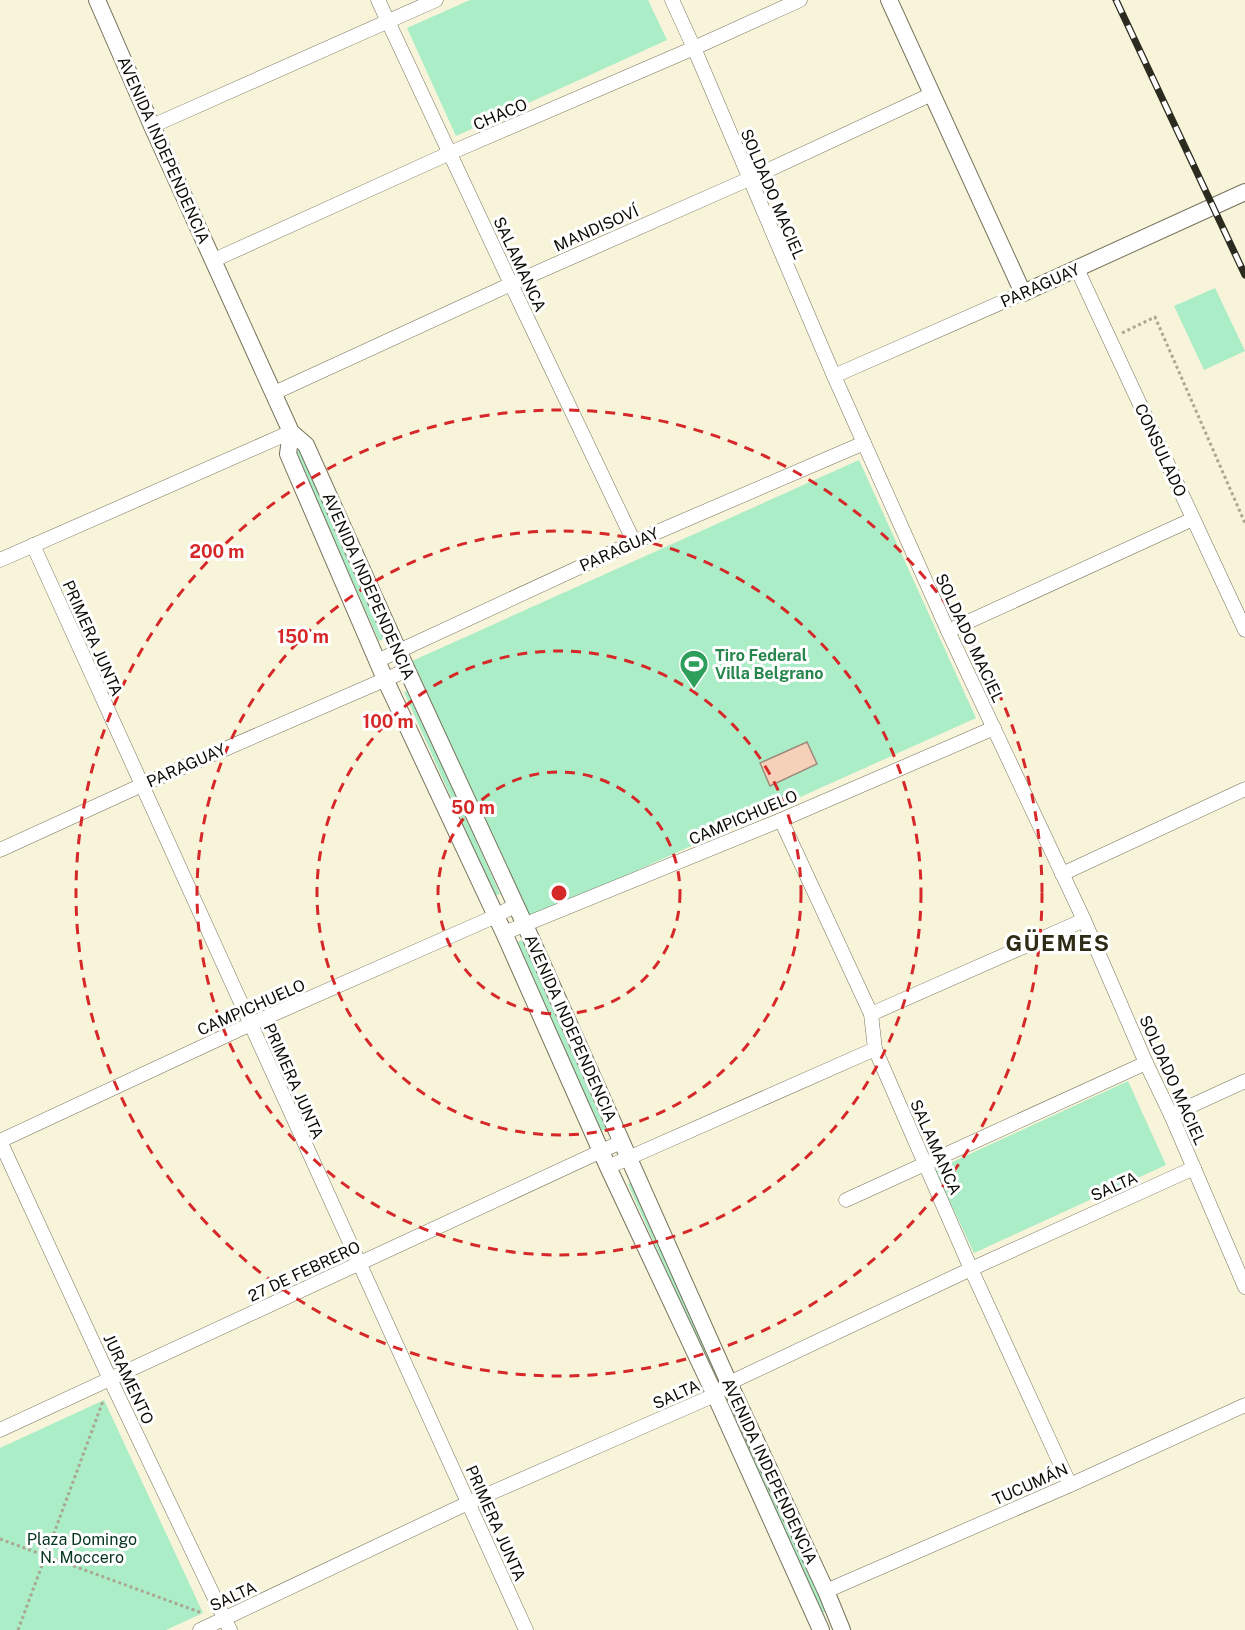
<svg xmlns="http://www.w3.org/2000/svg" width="1245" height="1630" viewBox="0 0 1245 1630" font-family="'Public Sans',sans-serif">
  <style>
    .green { fill: #aaedc6 }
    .building { fill: #f5d1ba; stroke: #9f897b; stroke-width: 1.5 }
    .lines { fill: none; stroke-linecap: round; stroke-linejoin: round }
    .minor-casing { stroke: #76725b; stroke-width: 15 }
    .tertiary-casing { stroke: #76725b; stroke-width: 18 }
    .path { stroke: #aaa793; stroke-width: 3; stroke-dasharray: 3 3; stroke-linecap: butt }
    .minor { stroke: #fff; stroke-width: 14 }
    .tertiary { stroke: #fff; stroke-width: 16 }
    .rail-casing { stroke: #2c2b20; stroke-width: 7 }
    .rail { stroke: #fff; stroke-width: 4.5; stroke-dasharray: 14; stroke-linecap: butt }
    .ring { fill: none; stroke: #d62828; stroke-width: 3; stroke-dasharray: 10 8 }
    .labels { text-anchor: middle; stroke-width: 6; stroke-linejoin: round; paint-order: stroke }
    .street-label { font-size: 16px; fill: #0d0c04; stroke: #fff }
    .leisure-label { font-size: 16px; font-weight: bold; fill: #27864d; stroke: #fff; text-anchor: start }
    .park-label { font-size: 16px; fill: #063520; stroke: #fff }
    .district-label { font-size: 22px; font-weight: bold; letter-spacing: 1.5px; fill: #2e2b16; stroke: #fff }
    .centre { fill: #d62828; stroke: #fff; stroke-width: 3 }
    .ring-label { font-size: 18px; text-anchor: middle; font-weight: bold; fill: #d62828; stroke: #fff; stroke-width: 6; stroke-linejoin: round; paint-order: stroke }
  </style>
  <rect width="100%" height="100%" fill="#f8f4da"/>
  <g class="green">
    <path d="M470 0H648L667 40 456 136 407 28Z"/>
    <path d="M1215 288 1245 351 1204 370 1174 306Z"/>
    <path d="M300 450 384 639 379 641 295 452Z"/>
    <path d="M859 460 976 718 529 919 412 661Z"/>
    <path d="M409 690 500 894 495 896 404 692Z"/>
    <path d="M522 940 606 1129 601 1131 517 942Z"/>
    <path d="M1128 1081 1166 1165 974 1253 935 1170Z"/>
    <path d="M632 1182 716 1371 712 1373 628 1184Z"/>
    <path d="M104 1400 203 1613 166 1630H0V1448Z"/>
    <path d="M734 1406 827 1611 822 1613 729 1408Z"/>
  </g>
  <path class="building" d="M807 742 817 764 770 786 760 763Z"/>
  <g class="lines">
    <g class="minor-casing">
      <g id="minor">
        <path d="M378 0 511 284 634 542"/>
        <path d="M672 0 694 48 834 376 948 631 1084 920 1146 1063 1171 1115 1245 1287"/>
        <path d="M152 126 436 0"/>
        <path d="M214 260 450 153 694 48 800 0"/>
        <path d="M1077 269 1245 630"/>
        <path d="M834 376 1023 293"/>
        <path d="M274 393 511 284 749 179 932 94"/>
        <path d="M33 545 526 1630"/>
        <path d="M0 560 291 432"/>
        <path d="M948 631 1193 519"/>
        <path d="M377 661 634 542 864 443"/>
        <path d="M781 820 871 1014 875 1049 971 1269 1070 1485"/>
        <path d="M0 850 142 785 407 670"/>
        <path d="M1062 874 1245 789"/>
        <path d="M504 933 781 820 994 728"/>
        <path d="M871 1014 1084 920"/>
        <path d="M1171 1115 1245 1081"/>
        <path d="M0 1141 251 1024 496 916 516 905"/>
        <path d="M0 1141 110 1379 230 1630"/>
        <path d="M608 1167 875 1049"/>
        <path d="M846 1200 1146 1063"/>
        <path d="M0 1430 621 1142"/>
        <path d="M826 1591 1070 1485 1245 1405"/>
        <path d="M200 1630 468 1503 715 1395 729 1383 971 1269 1194 1168"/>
      </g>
    </g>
    <g class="tertiary-casing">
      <g id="tertiary">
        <path d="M97 0 152 126 291 432 306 445 407 670 525 925 729 1383 826 1591 842 1630"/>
        <path d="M889 0 1023 293 1245 192"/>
        <path d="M291 432 288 454 385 679 504 933 608 1167 715 1395 821 1630"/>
      </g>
    </g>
    <g class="path">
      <path d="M1122 333 1155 317 1245 523"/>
      <path d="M0 1539 202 1613"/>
      <path d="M18 1630 103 1401"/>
    </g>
    <use href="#minor" class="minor"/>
    <use href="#tertiary" class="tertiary"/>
    <g class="rail-casing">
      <path id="rail" d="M1116 0 1245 275"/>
    </g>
    <use href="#rail" class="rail"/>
  </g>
  <g class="ring">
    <circle cx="559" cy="893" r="121"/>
    <circle cx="559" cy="893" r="242"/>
    <circle cx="559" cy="893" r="362"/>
    <circle cx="559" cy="893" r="483"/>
  </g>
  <defs>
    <g id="stadium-pin" transform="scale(1.5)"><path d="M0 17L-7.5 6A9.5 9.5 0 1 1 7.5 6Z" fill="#2e9e5b" stroke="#fff"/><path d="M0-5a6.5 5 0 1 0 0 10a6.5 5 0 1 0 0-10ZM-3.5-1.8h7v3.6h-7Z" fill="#fff"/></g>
  </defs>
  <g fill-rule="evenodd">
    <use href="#stadium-pin" x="694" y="664"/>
  </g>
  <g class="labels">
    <g class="street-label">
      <text transform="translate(500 114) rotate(-23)" y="6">CHACO</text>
      <text transform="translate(164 150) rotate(66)" y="6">AVENIDA INDEPENDENCIA</text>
      <text transform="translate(773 194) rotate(67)" y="6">SOLDADO MACIEL</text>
      <text transform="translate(596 228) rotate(-24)" y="6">MANDISOVÍ</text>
      <text transform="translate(520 264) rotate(65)" y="6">SALAMANCA</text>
      <text transform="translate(1040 285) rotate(-24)" y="6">PARAGUAY</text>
      <text transform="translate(1161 450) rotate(65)" y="6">CONSULADO</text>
      <text transform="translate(619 549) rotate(-24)" y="6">PARAGUAY</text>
      <text transform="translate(369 586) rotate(66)" y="6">AVENIDA INDEPENDENCIA</text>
      <text transform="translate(93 638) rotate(66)" y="6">PRIMERA JUNTA</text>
      <text transform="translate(970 638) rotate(65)" y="6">SOLDADO MACIEL</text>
      <text transform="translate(186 765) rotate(-24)" y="6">PARAGUAY</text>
      <text transform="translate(743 817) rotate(-23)" y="6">CAMPICHUELO</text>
      <text transform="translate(251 1007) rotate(-24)" y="6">CAMPICHUELO</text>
      <text transform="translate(571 1028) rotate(66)" y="6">AVENIDA INDEPENDENCIA</text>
      <text transform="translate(1173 1080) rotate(66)" y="6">SOLDADO MACIEL</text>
      <text transform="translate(294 1081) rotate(66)" y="6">PRIMERA JUNTA</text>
      <text transform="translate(936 1147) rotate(66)" y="6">SALAMANCA</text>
      <text transform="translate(1114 1186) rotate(-24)" y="6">SALTA</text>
      <text transform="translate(304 1271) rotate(-25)" y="6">27 DE FEBRERO</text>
      <text transform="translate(129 1379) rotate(65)" y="6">JURAMENTO</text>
      <text transform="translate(676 1394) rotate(-24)" y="6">SALTA</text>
      <text transform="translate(770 1471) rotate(65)" y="6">AVENIDA INDEPENDENCIA</text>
      <text transform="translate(1030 1484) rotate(-24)" y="6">TUCUMÁN</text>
      <text transform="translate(496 1523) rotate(66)" y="6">PRIMERA JUNTA</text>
      <text transform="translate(233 1596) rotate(-25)" y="6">SALTA</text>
    </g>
    <g class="leisure-label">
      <text x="715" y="661">Tiro Federal<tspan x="715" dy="18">Villa Belgrano</tspan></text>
    </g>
    <g class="park-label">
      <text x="82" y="1545">Plaza Domingo<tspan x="82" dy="18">N. Moccero</tspan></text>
    </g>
    <g class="district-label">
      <text x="1058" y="951">GÜEMES</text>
    </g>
  </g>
  <circle cx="559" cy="893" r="9" class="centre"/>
  <g class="ring-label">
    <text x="217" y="558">200 m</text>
    <text x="303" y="643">150 m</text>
    <text x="388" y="728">100 m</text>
    <text x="473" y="814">50 m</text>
  </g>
</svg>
